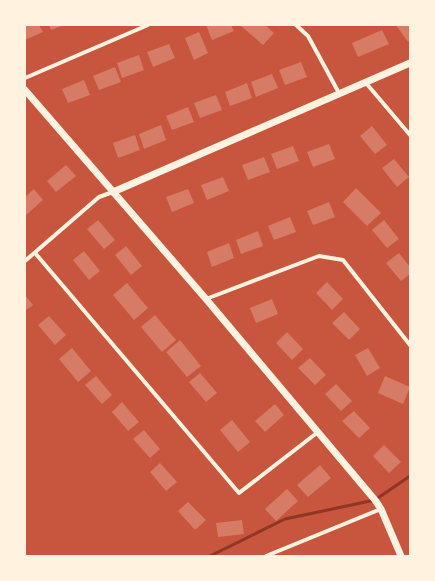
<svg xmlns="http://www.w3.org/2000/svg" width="435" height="581" viewBox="0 0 435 581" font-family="Ubuntu,sans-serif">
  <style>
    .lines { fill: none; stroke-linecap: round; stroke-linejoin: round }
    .stream { stroke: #8f3625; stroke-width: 3 }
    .building { fill: #d67c66 }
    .minor { stroke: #fff3e0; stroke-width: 4 }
    .tertiary { stroke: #fff3e0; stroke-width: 7 }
  </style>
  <rect width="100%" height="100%" fill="#c8553d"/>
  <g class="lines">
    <path class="stream" d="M210 556 285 519 375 500 410 476"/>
  </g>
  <g class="building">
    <path d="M25 25H39L43 32 25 40Z"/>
    <path d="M49 25H64L51 30Z"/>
    <path d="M206 25H231L234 31 212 40Z"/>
    <path d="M240 25H265L274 33 263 45Z"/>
    <path d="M396 25H410V40L408 42Z"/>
    <path d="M382 30 389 44 358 57 352 43Z"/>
    <path d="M199 32 208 53 194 60 185 38Z"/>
    <path d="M169 44 175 58 153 67 147 52Z"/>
    <path d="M139 55 144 70 122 78 117 63Z"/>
    <path d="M301 62 307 77 285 85 279 70Z"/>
    <path d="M115 67 121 82 99 90 93 76Z"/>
    <path d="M272 74 278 88 256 97 251 82Z"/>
    <path d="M84 80 90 95 68 103 62 89Z"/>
    <path d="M247 83 252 98 230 106 225 92Z"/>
    <path d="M216 95 222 110 200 118 194 103Z"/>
    <path d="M188 107 194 122 172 130 166 116Z"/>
    <path d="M161 125 166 140 144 149 139 134Z"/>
    <path d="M372 126 387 145 375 154 360 136Z"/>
    <path d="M135 135 140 150 118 158 113 143Z"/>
    <path d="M329 144 335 159 313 167 307 152Z"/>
    <path d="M293 146 299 161 277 169 271 154Z"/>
    <path d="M264 157 270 172 248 180 242 165Z"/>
    <path d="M394 159 409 177 397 187 382 168Z"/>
    <path d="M66 165 76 176 56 192 47 181Z"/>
    <path d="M223 177 229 191 207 200 201 185Z"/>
    <path d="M356 188 381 213 367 226 343 202Z"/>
    <path d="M34 189 43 200 25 216V197Z"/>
    <path d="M188 189 194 203 172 212 166 197Z"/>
    <path d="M329 202 335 217 313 225 307 211Z"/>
    <path d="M290 217 296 232 274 240 268 226Z"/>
    <path d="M98 220 115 240 104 249 87 229Z"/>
    <path d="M384 220 399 239 387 248 372 230Z"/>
    <path d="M258 231 263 246 241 254 236 240Z"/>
    <path d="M229 243 234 258 212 267 207 252Z"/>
    <path d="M126 246 142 266 131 275 115 255Z"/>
    <path d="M84 251 100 271 89 280 73 260Z"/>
    <path d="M399 253 410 267V274L401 281 386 263Z"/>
    <path d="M327 282 343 299 332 310 316 293Z"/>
    <path d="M127 283 148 308 134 320 113 295Z"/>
    <path d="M25 295 33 305 25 311Z"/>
    <path d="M272 299 278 314 256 323 250 308Z"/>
    <path d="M344 312 360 329 349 340 332 323Z"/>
    <path d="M155 315 176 340 162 352 141 327Z"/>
    <path d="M49 316 66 335 55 345 38 325Z"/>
    <path d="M287 332 303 349 292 360 276 343Z"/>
    <path d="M180 340 201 366 187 377 166 352Z"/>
    <path d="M72 348 91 371 78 382 59 359Z"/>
    <path d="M368 348 380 368 367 376 355 355Z"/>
    <path d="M310 358 326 375 315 385 298 368Z"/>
    <path d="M200 373 217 393 206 402 189 382Z"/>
    <path d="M96 376 112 395 102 404 85 385Z"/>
    <path d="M385 376 410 387 403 404 378 393Z"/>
    <path d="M336 384 352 401 341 411 325 394Z"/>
    <path d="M122 402 139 422 128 431 112 412Z"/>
    <path d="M275 404 284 415 265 432 255 421Z"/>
    <path d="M354 411 370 428 359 438 342 421Z"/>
    <path d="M232 420 250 442 238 452 220 430Z"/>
    <path d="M144 430 160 449 150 458 133 439Z"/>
    <path d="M384 445 401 462 389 473 373 456Z"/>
    <path d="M160 463 177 482 166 491 150 472Z"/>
    <path d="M320 465 331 478 308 497 297 485Z"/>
    <path d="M287 489 298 501 276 521 265 509Z"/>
    <path d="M188 502 206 520 195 530 178 511Z"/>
    <path d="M242 520 244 534 218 537 216 523Z"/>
  </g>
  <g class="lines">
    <g class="minor">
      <path d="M296 25 308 36 339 93"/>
      <path d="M25 78 148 25"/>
      <path d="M366 83 410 135"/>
      <path d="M35 253 239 493 318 432"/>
      <path d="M25 261 99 197 113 192"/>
      <path d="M206 299 319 256 343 260 410 345"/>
      <path d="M266 556 381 509"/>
    </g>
    <g class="tertiary">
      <path d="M25 90 206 299 375 500 381 509 401 556"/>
      <path d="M113 192 410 63"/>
    </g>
  </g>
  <rect width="435" height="581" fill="none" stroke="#fff3e0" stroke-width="52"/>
</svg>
